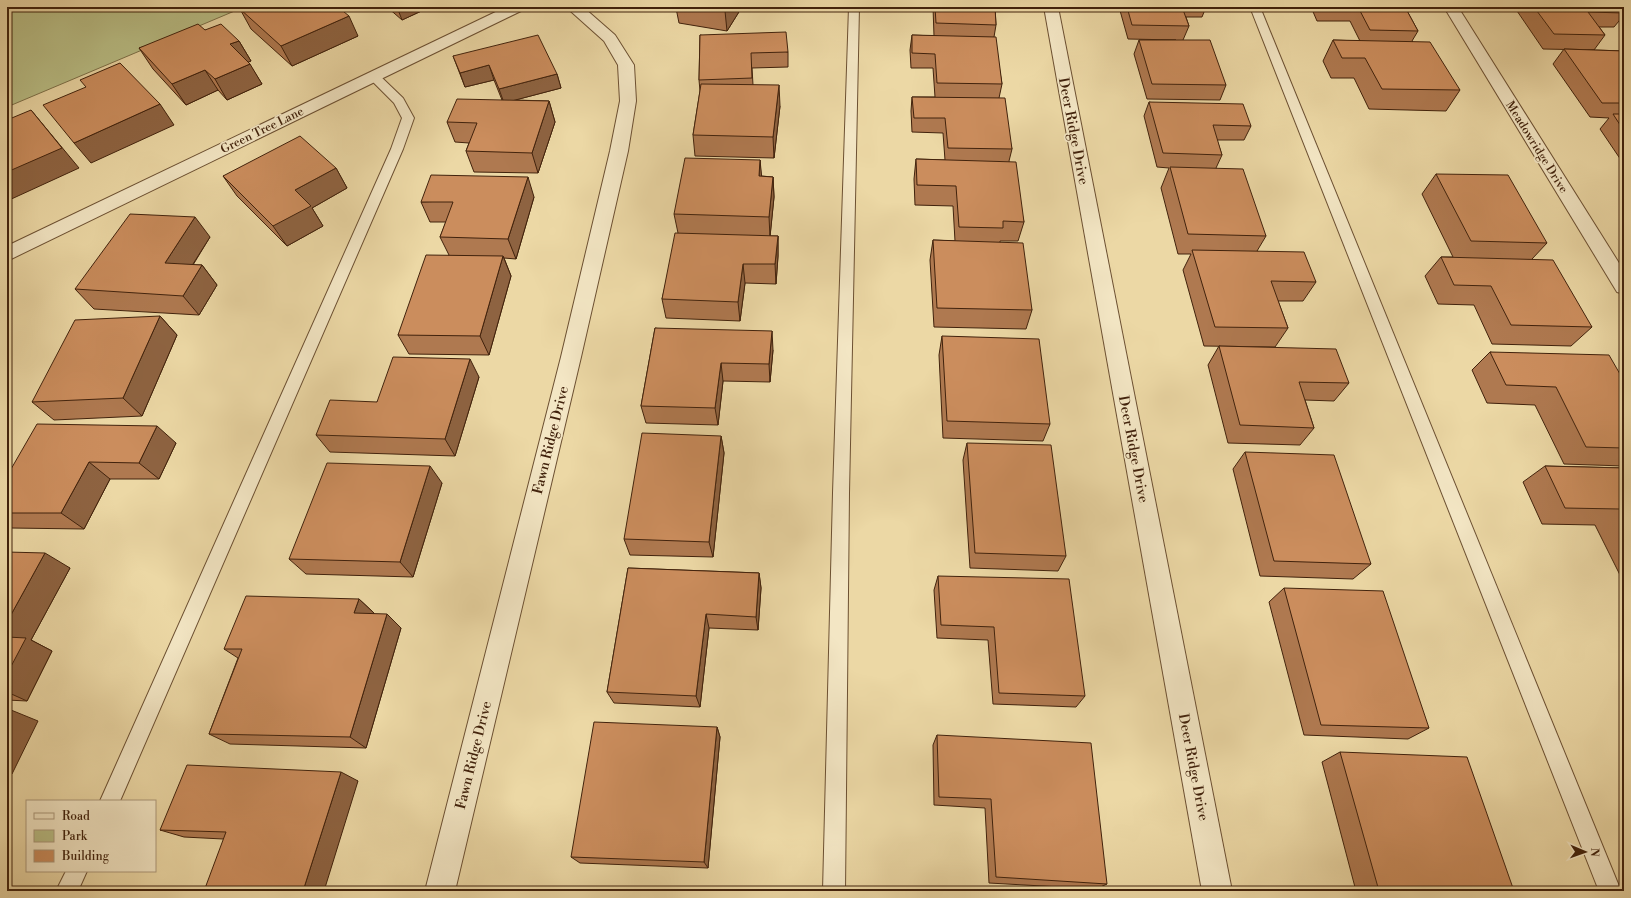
<svg xmlns="http://www.w3.org/2000/svg" width="1631" height="898" viewBox="0 0 1631 898" font-family="'Libre Bodoni',serif">
  <style>
    .green { fill: #b9be85; stroke: #7d7048 }
    .lines { fill: none; stroke-linecap: round; stroke-linejoin: round }
    .lane-casing { stroke: #6c5032; stroke-width: 2 }
    .street-casing { stroke: #6c5032; stroke-width: 2 }
    .lane { fill: #f3e6c4; fill-rule: evenodd }
    .street { fill: #f3e6c4; fill-rule: evenodd }
    .wall { fill: #af7950; stroke: #41220c }
    .shaded-wall { fill: #8e6341; stroke: #41220c }
    .building { fill: #cb8d5d; stroke: #41220c }
    .labels { text-anchor: middle; stroke-width: 3.5; stroke-linejoin: round; paint-order: stroke }
    .far-street-label { font-size: 12px; fill: #41220c; stroke: #f3e6c4 }
    .street-label { font-size: 14px; fill: #41220c; stroke: #f3e6c4 }
  </style>
  <rect width="100%" height="100%" fill="#ecd8a5"/>
  <filter id="stains"><feTurbulence type="fractalNoise" baseFrequency=".005" numOctaves="4"/><feColorMatrix values="0 0 0 0 .2 0 0 0 0 .09 0 0 0 0 .02 0 0 0 .5 -.17"/></filter>
  <radialGradient id="worn" r=".72"><stop offset=".6" stop-color="#630" stop-opacity="0"/><stop offset="1" stop-color="#630" stop-opacity=".3"/></radialGradient>
  <path class="green" d="M7 7H244L7 107Z"/>
  <g class="lines">
    <g class="lane-casing">
      <g id="lane">
        <path d="M849 7H859L849 493 845 891H823L833 493Z"/>
        <path d="M1250 7H1260L1621 891H1599Z"/>
        <path d="M374 73 378 74 403 98 414 118 403 149 120 801H100L391 149 402 118 394 103 368 77 370 74Z"/>
        <path d="M66 871H87L78 891H56Z"/>
      </g>
    </g>
    <g class="street-casing">
      <g id="street">
        <path d="M506 7H525L523 10 7 261V246Z"/>
        <path d="M566 7H583L615 35 634 65 636 101 628 151 581 357 455 891H425L561 357 610 151 620 101 618 65 604 41Z"/>
        <path d="M1044 7H1058L1232 891H1202Z"/>
        <path d="M1444 7H1458L1624 271V294L1617 292Z"/>
      </g>
    </g>
    <use href="#lane" class="lane"/>
    <use href="#street" class="street"/>
  </g>
  <g class="wall">
    <path d="M387 7H430L402 20Z"/>
    <path d="M671 7H742L727 31 679 23 676 8Z"/>
    <path d="M933 7H995L996 25 994 37 1002 84 999 98 1012 149 1009 161 1024 222 1018 241H1000V242L1032 310 1026 329 934 327 930 260 933 240 955 241 953 206 915 205 914 179 916 159 945 160 943 133 912 132 911 111 912 97H935L933 68H911L910 50 912 35 934 36Z"/>
    <path d="M1119 7H1206L1202 17H1186L1189 26 1183 40 1226 85 1220 100 1147 99 1134 54 1139 40H1176L1128 39Z"/>
    <path d="M1311 7H1405L1418 31 1412 41 1460 90 1446 111 1369 109 1354 78H1331L1323 61 1333 40 1360 41 1350 21H1317Z"/>
    <path d="M1516 7H1621L1624 11V15L1614 27H1599L1605 35 1594 50 1543 49 1515 8Z"/>
    <path d="M240 9 358 36 292 66 251 29Z"/>
    <path d="M205 30 239 41 251 61 248 62 262 84 227 100 218 90 186 105 153 69 139 48Z"/>
    <path d="M700 35 788 52V67L752 68 753 85 780 106 774 158 695 156 693 135 700 91 699 80Z"/>
    <path d="M1564 49 1624 51V163H1623L1600 129 1609 118 1590 117 1553 64Z"/>
    <path d="M453 56 557 74 561 88 515 100 549 101 555 122 538 173 474 172 466 151 469 143 455 142 447 122 502 100 494 80 465 87Z"/>
    <path d="M1149 102 1251 126 1244 140H1217L1222 155 1216 168 1266 236 1257 251 1316 282 1303 301H1278L1288 328 1275 347 1204 346 1183 270 1191 254H1178L1161 188 1169 168 1157 167 1144 116Z"/>
    <path d="M760 160 761 176 773 177 774 197 770 236H778V256L776 284 745 283 740 321 666 318 662 299 678 233 674 214Z"/>
    <path d="M336 168 347 188 312 208 323 226 287 246 237 196 223 176Z"/>
    <path d="M1436 174 1547 243 1532 259 1592 327 1571 346 1492 344 1474 305 1438 304 1425 276 1441 257H1453L1422 194Z"/>
    <path d="M534 197 516 259 504 258 511 276 489 355 409 354 398 335 449 255 440 237 446 222H430L421 202Z"/>
    <path d="M210 237 193 265H202L217 285 199 315 94 309 75 289Z"/>
    <path d="M160 316 177 335 142 416 54 420 32 402Z"/>
    <path d="M655 328 773 350 770 382 723 381 718 425 646 423 641 406Z"/>
    <path d="M942 336 1050 424 1043 441 943 438 939 355Z"/>
    <path d="M1219 346 1349 383 1334 401 1305 400 1314 428 1300 445 1228 443 1208 365Z"/>
    <path d="M1490 352 1624 381V466L1564 464 1535 405 1487 403 1472 370Z"/>
    <path d="M479 377 455 456 330 452 316 435 377 402Z"/>
    <path d="M721 436 724 453 713 557 630 555 624 539Z"/>
    <path d="M176 443 159 479H110L84 529 11 528 7 526V476Z"/>
    <path d="M967 443 1066 556 1058 571 970 568 963 460Z"/>
    <path d="M1245 452 1371 564 1353 579 1260 576 1233 469Z"/>
    <path d="M1545 466 1624 468V579H1622L1595 525 1542 524 1523 482Z"/>
    <path d="M442 483 413 577 306 574 289 559Z"/>
    <path d="M7 552 70 568 31 640 52 651 27 701 7 700Z"/>
    <path d="M628 568 759 573 761 588 758 630 709 628 700 707 614 703 607 692Z"/>
    <path d="M938 576 1085 696 1076 707 993 704 988 640 937 638 934 590Z"/>
    <path d="M1284 588 1429 728 1408 739 1304 735 1269 602Z"/>
    <path d="M359 599 374 613V614L401 628 366 748 230 744 209 734 238 658 224 649Z"/>
    <path d="M717 727 720 737 708 868 580 863 571 857Z"/>
    <path d="M937 735 1107 884 1096 889 989 883 985 808 934 805 933 745Z"/>
    <path d="M1340 752 1514 891H1356L1322 762Z"/>
    <path d="M358 781 223 839 184 837 160 830Z"/>
  </g>
  <g class="shaded-wall">
    <path d="M397 7H430L402 20Z"/>
    <path d="M728 7H742L727 31 725 11Z"/>
    <path d="M349 16 358 36 292 66 281 46Z"/>
    <path d="M239 41 251 61 242 65 230 44Z"/>
    <path d="M250 64 262 84 227 100 215 79Z"/>
    <path d="M489 65 494 80 465 87 460 73Z"/>
    <path d="M205 70 218 90 186 105 172 84Z"/>
    <path d="M557 74 561 88 504 103 499 89Z"/>
    <path d="M779 85 780 106 774 158 773 137Z"/>
    <path d="M549 101 555 122 538 173 532 153Z"/>
    <path d="M160 104 174 125 91 163 74 143Z"/>
    <path d="M31 110 79 168 7 201V172Z"/>
    <path d="M760 160 762 180 759 176Z"/>
    <path d="M336 168 347 188 312 208 323 226 287 246 273 226 295 190Z"/>
    <path d="M528 177 534 197 516 259 508 239Z"/>
    <path d="M773 177 774 197 770 237 769 217Z"/>
    <path d="M195 217 210 237 181 283 165 263Z"/>
    <path d="M778 236V256L776 284 775 264Z"/>
    <path d="M503 256 511 276 489 355 480 336Z"/>
    <path d="M743 264 745 283 740 321 738 302Z"/>
    <path d="M202 265 217 285 199 315 183 296Z"/>
    <path d="M160 316 177 335 142 416 123 398Z"/>
    <path d="M772 331 773 350 770 382 769 364Z"/>
    <path d="M470 359 479 377 455 456 445 439Z"/>
    <path d="M721 363 723 381 718 425 715 408Z"/>
    <path d="M157 426 176 443 159 479 139 463Z"/>
    <path d="M721 436 724 453 713 557 709 542Z"/>
    <path d="M89 462 110 479 84 529 61 513Z"/>
    <path d="M430 466 442 483 413 577 400 562Z"/>
    <path d="M45 553 70 568 31 640 52 651 27 701 7 692V622Z"/>
    <path d="M759 573 761 588 758 630 756 617Z"/>
    <path d="M359 599 374 613 369 627 354 613Z"/>
    <path d="M387 614 401 628 366 748 350 737Z"/>
    <path d="M706 614 709 628 700 707 696 696Z"/>
    <path d="M11 710 38 721 12 774 7 773V717Z"/>
    <path d="M717 727 720 737 708 868 704 862Z"/>
    <path d="M341 772 358 781 324 891H303Z"/>
  </g>
  <g class="building">
    <path d="M244 7H338L349 16 281 46 240 9Z"/>
    <path d="M702 7H728L725 11Z"/>
    <path d="M935 7H995L996 25 936 23Z"/>
    <path d="M1127 7H1182L1189 26 1132 25Z"/>
    <path d="M1358 7H1405L1418 31 1370 30Z"/>
    <path d="M1534 7H1621L1624 11V13L1588 12 1605 35 1554 34Z"/>
    <path d="M198 24 205 30 221 24 239 41 230 44 250 64 215 79 205 70 172 84 139 48Z"/>
    <path d="M786 32 788 52 751 53 752 78 699 80 700 35Z"/>
    <path d="M538 35 557 74 499 89 489 65 460 73 453 56Z"/>
    <path d="M912 35 996 37 1002 84 937 83 935 54 912 53Z"/>
    <path d="M1139 40H1210L1226 85 1152 84Z"/>
    <path d="M1333 40 1430 42 1460 90 1382 89 1365 58H1342Z"/>
    <path d="M1564 49 1624 51V103H1602Z"/>
    <path d="M120 63 160 104 74 143 43 105 86 87 80 80Z"/>
    <path d="M701 84 779 85 773 137 693 135Z"/>
    <path d="M912 97 1005 98 1012 149 948 148 945 118H914Z"/>
    <path d="M457 99 549 101 532 153 466 151 477 123 447 122Z"/>
    <path d="M1149 102 1243 104 1251 126 1213 125 1222 155 1163 153Z"/>
    <path d="M31 110 62 148 7 172V120Z"/>
    <path d="M1613 114H1624V131Z"/>
    <path d="M300 136 336 168 295 190 311 206 273 226 223 176Z"/>
    <path d="M685 158 760 160 759 176 773 177 769 217 674 214Z"/>
    <path d="M916 159 1016 162 1024 222 1003 221V228L959 227 956 186 917 185Z"/>
    <path d="M1170 167 1243 169 1266 236 1188 234Z"/>
    <path d="M1436 174 1508 175 1547 243 1471 241Z"/>
    <path d="M431 175 528 177 508 239 440 237 453 202H421Z"/>
    <path d="M130 214 195 217 165 263 202 265 183 296 75 289Z"/>
    <path d="M675 233 778 236 775 264H743L738 302 662 299Z"/>
    <path d="M933 240 1023 243 1032 310 937 308Z"/>
    <path d="M1192 250 1304 252 1316 282 1271 281 1288 328 1215 327Z"/>
    <path d="M426 255 503 256 480 336 398 335Z"/>
    <path d="M1441 257 1553 260 1592 327 1511 325 1491 286 1454 285Z"/>
    <path d="M160 316 123 398 32 402 75 320Z"/>
    <path d="M655 328 772 331 769 364 721 363 715 408 641 406Z"/>
    <path d="M942 336 1039 339 1050 424 947 421Z"/>
    <path d="M1219 346 1336 349 1349 383 1299 382 1314 428 1240 425Z"/>
    <path d="M1490 352 1609 355 1624 381V448L1586 447 1556 387 1506 385Z"/>
    <path d="M393 357 470 359 445 439 316 435 330 400 377 402Z"/>
    <path d="M37 424 157 426 139 463 89 462 61 513H7V476Z"/>
    <path d="M642 433 721 436 709 542 624 539Z"/>
    <path d="M967 443 1051 445 1066 556 975 553Z"/>
    <path d="M1245 452 1334 455 1371 564 1274 561Z"/>
    <path d="M327 463 430 466 400 562 289 559Z"/>
    <path d="M1545 466 1624 468V518L1620 509 1565 508Z"/>
    <path d="M7 552 45 553 7 622Z"/>
    <path d="M628 568 759 573 756 617 706 614 696 696 607 692Z"/>
    <path d="M938 576 1069 579 1085 696 999 693 994 627 941 625Z"/>
    <path d="M1284 588 1383 591 1429 728 1321 725Z"/>
    <path d="M246 596 359 599 354 613 387 614 350 737 209 734 242 649H224Z"/>
    <path d="M7 637 26 638 7 674Z"/>
    <path d="M7 710H11L7 717Z"/>
    <path d="M594 722 717 727 704 862 571 857Z"/>
    <path d="M937 735 1091 743 1107 884 996 877 991 799 939 797Z"/>
    <path d="M1340 752 1467 757 1514 891H1379Z"/>
    <path d="M187 765 341 772 303 891H204L226 832 160 830Z"/>
  </g>
  <g class="labels">
    <g class="far-street-label">
      <text transform="translate(262 130) rotate(-26)" y="4">Green Tree Lane</text>
      <text transform="translate(1537 147) rotate(58)" y="4">Meadowridge Drive</text>
    </g>
    <g class="street-label">
      <text transform="translate(1074 131) rotate(79)" y="5">Deer Ridge Drive</text>
      <text transform="translate(550 440) rotate(-76)" y="5">Fawn Ridge Drive</text>
      <text transform="translate(1134 449) rotate(79)" y="5">Deer Ridge Drive</text>
      <text transform="translate(473 755) rotate(-76)" y="5">Fawn Ridge Drive</text>
      <text transform="translate(1194 767) rotate(79)" y="5">Deer Ridge Drive</text>
    </g>
  </g>
  <rect width="1631" height="898" fill="none" stroke="#ecd8a5" stroke-width="24"/>
  <rect x="8" y="8" width="1615" height="882" fill="none" stroke="#41220c" stroke-width="2"/>
  <rect x="12" y="12" width="1607" height="874" fill="none" stroke="#41220c"/>
  <rect x="26" y="800" width="130" height="72" fill="#f3e6c4" stroke="#ac987a"/>
  <rect x="34" y="813" width="20" height="6" fill="#f3e6c4" stroke="#ac987a"/>
  <text x="62" y="820" font-size="12" fill="#41220c">Road</text>
  <rect x="34" y="830" width="20" height="12" fill="#b9be85" stroke="#ac987a"/>
  <text x="62" y="840" font-size="12" fill="#41220c">Park</text>
  <rect x="34" y="850" width="20" height="12" fill="#cb8d5d" stroke="#ac987a"/>
  <text x="62" y="860" font-size="12" fill="#41220c">Building</text>
  <g transform="translate(1585 852) rotate(92)" stroke="#f3e6c4" stroke-width="3" paint-order="stroke">
  <path d="M0-3L7 15L0 10L-7 15Z" fill="#41220c"/>
  <text y="-6" font-size="11" font-weight="bold" text-anchor="middle" fill="#41220c">N</text>
  </g>
  <rect width="100%" height="100%" filter="url(#stains)"/>
  <rect width="100%" height="100%" fill="url(#worn)"/>
</svg>
